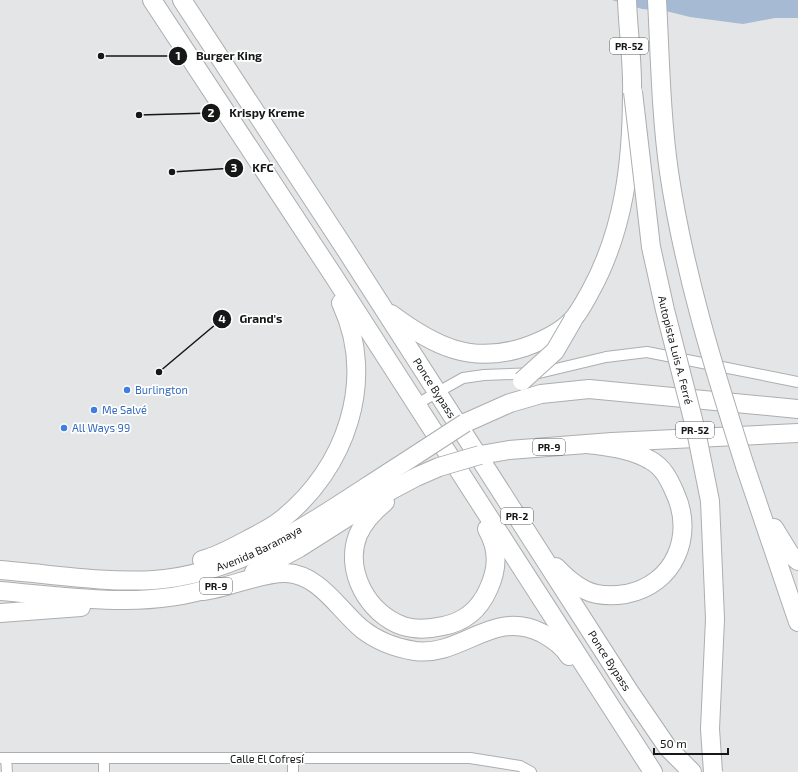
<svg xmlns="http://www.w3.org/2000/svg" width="798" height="772" viewBox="0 0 798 772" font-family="'Exo 2',sans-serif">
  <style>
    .water { fill: #a6bad4 }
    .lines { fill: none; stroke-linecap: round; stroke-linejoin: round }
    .street-casing { stroke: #acaeb0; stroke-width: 12 }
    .highway-casing { stroke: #acaeb0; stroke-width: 20 }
    .street { stroke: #fff; stroke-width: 10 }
    .highway { stroke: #fff; stroke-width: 18 }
    .highway-bridge-casing { stroke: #acaeb0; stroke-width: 20; stroke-linecap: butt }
    .highway-bridge { stroke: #fff; stroke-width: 18 }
    .shop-dot { fill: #3f7fe0; stroke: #fff; stroke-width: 1.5 }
    .labels { text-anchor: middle; stroke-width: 3.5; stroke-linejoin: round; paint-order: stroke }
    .shield { fill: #fff; stroke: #5c5d5d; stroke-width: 1 }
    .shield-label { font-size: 10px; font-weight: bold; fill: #161717 }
    .street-label { font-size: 11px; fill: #161717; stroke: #fff }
    .shop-label { font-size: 11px; fill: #366cbe; stroke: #fff; text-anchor: start }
    .leader { fill: none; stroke: #161717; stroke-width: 1.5 }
    .callout-dot { fill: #161717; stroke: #fff; stroke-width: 1.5 }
    .mark-label { font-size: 12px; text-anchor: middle; font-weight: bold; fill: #fff }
    .callout-label { font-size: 12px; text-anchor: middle; font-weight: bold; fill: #161717; stroke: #fff; stroke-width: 3.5; stroke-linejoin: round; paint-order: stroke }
  </style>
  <rect width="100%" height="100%" fill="#e3e5e6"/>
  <path class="water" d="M612 0H798V18H775L743 24 690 17 666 11 642 9Z"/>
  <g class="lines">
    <g class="street-casing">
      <g id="street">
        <path d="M415 405 463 378 484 375 539 373 606 357 647 352 798 382"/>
        <path d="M0 758H470L520 766 531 772"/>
        <path d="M6 758 7 772"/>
        <path d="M104 772V758"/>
        <path d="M293 772V759"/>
      </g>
    </g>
    <g class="highway-casing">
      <g id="highway">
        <path d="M152 0 333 275 653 772"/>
        <path id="s1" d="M182 0 344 247 629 691 668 748 692 772"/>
        <path d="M391 314C434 346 471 365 525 347 542 341 560 333 572 320 579 313 585 301 590 292 624 231 632 162 632 93 633 63 628 31 627 0"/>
        <path d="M465 423 510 403 541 394 589 389 798 409"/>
        <path d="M480 455 509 450 612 442 798 433"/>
        <path d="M745 466 798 622"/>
        <path d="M385 502C374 511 364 521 358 535 344 571 368 614 403 626 416 630 430 629 443 626 464 622 479 610 488 590 498 569 499 550 487 529"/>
        <path d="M774 528 790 554 798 561"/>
        <path d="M202 560C218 556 232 548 247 540 258 534 271 528 281 520 346 469 377 380 341 303"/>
        <path d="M556 567C565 576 573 584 585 590 597 596 613 596 626 594 674 585 695 536 675 493 669 479 663 467 650 460 631 449 609 447 588 444"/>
        <path id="s2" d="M0 570C51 574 103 583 154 580 249 573 327 511 405 462"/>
        <path d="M254 572 299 548 384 494 416 477"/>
        <path d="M0 591C71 597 144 610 214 587"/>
        <path d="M203 591C229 588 262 572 286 573 319 574 339 610 362 629 377 641 396 648 415 651 462 657 493 608 542 633 553 639 563 646 569 656"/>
        <path d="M0 613 81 607"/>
      </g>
    </g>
    <use href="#street" class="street"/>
    <use href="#highway" class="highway"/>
    <g class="highway-bridge-casing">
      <g id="highway-bridge">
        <path d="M657 0C660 57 661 116 669 172 684 273 714 369 745 466"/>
        <path id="s3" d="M633 92 651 247 665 310 696 431 710 501 715 619 710 729 713 772"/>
        <path d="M522 381 555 351 573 320"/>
        <path d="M405 462 465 423"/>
        <path d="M416 477 439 467 480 455"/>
      </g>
    </g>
    <use href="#highway-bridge" class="highway-bridge"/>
  </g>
  <g class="shop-dot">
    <circle cx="127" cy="390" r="4"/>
    <circle cx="94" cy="410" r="4"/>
    <circle cx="64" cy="428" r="4"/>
  </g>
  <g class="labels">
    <g class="shield">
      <rect x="610" y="38" width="38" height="16" rx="3"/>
      <rect x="676" y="422" width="38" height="16" rx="3"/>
      <rect x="533" y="439" width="32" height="16" rx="3"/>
      <rect x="501" y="508" width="32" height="16" rx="3"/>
      <rect x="200" y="578" width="32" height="16" rx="3"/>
    </g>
    <g class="shield-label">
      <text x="629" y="50">PR-52</text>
      <text x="695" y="434">PR-52</text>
      <text x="549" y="451">PR-9</text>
      <text x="517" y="520">PR-2</text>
      <text x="216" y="590">PR-9</text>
    </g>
    <g class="street-label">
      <text dy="4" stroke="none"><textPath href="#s3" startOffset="262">Autopista Luis A. Ferré</textPath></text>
      <text dy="4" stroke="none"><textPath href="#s1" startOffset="463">Ponce Bypass</textPath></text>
      <text dy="4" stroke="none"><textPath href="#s2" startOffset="265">Avenida Baramaya</textPath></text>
      <text dy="4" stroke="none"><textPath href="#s1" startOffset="787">Ponce Bypass</textPath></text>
      <text x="267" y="763">Calle El Cofresí</text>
    </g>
    <g class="shop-label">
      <text x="135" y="394">Burlington</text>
      <text x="102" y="414">Me Salvé</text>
      <text x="72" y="432">All Ways 99</text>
    </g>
  </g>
  <path class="leader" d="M101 56L178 56M139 115L211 113M172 172L234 168M159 372L222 319"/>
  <g class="callout-dot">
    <circle cx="101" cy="56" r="4"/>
    <circle cx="139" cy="115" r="4"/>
    <circle cx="172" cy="172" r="4"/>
    <circle cx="159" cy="372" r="4"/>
    <circle cx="178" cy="56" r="10"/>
    <circle cx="211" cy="113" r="10"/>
    <circle cx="234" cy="168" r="10"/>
    <circle cx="222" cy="319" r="10"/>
  </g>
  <g class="mark-label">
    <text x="178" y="60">1</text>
    <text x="211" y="117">2</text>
    <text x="234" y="172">3</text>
    <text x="222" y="323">4</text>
  </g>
  <g class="callout-label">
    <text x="229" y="60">Burger King</text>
    <text x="267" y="117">Krispy Kreme</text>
    <text x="263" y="172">KFC</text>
    <text x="261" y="323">Grand's</text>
  </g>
  <path d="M654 748v6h74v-6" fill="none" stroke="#161717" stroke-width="2"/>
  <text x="660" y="748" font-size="12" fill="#161717" stroke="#ffffff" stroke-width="3" paint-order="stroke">50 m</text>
</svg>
